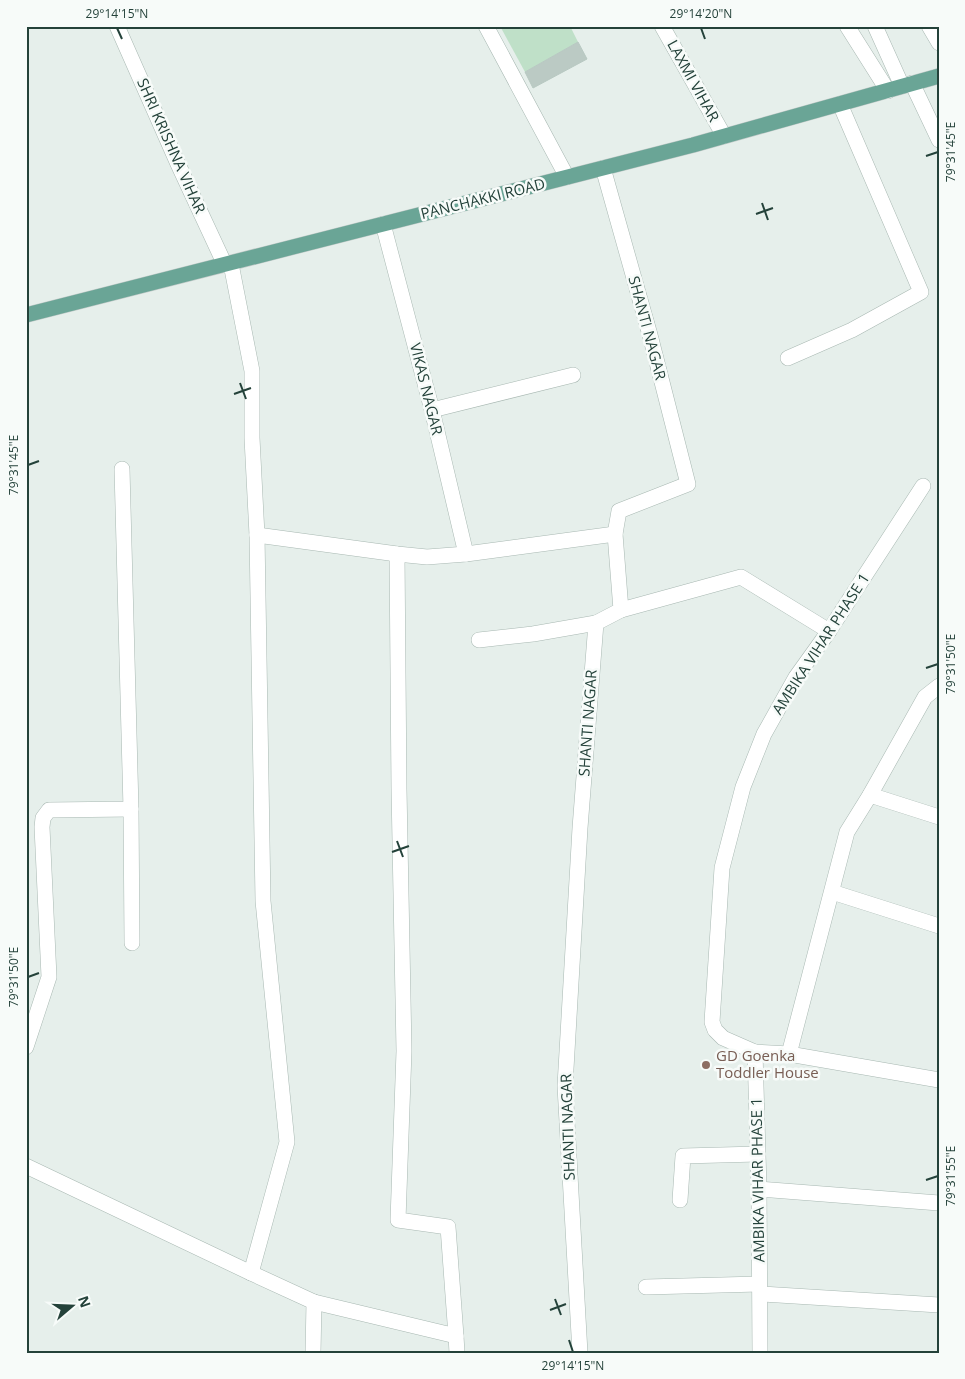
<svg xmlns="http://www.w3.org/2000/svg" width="965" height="1379" viewBox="0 0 965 1379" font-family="'Open Sans',sans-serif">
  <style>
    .green { fill: #bfe0c8 }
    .building { fill: #bbcac4; stroke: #b8c9c2 }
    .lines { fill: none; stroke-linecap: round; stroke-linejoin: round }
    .minor-casing { stroke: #a8b8b2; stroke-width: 16 }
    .major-casing { stroke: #c2cac8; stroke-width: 16 }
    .minor { stroke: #fff; stroke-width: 15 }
    .major { stroke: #6aa596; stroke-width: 15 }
    .ticks { fill: none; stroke: #24423a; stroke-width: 2 }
    .education-dot { fill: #8d6e63; stroke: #f7fbf9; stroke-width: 2 }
    .labels { text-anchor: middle; stroke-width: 5; stroke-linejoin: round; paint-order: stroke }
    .street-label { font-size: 15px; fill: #24423a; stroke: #f7fbf9 }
    .education-label { font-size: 15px; fill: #785e54; stroke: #f7fbf9; text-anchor: start }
    .neatline { fill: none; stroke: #24423a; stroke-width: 2 }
    .ticks-label { font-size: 12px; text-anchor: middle; fill: #24423a }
  </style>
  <rect width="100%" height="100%" fill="#e6efeb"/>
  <path class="green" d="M500 26H570L578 42 525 72Z"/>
  <path class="building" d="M578 42 587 59 533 88 525 72Z"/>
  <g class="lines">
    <g class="minor-casing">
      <g id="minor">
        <path d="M117 26 178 164 225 265"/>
        <path d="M486 26 567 177"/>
        <path d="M662 26 724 136"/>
        <path d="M847 26 888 91"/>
        <path d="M875 26 902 86"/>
        <path d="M929 26 939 43"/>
        <path d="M912 83 939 140"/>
        <path d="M383 224 432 410 466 554"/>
        <path d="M231 264 252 371V438L257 535 263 901 287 1142 251 1273 314 1302 313 1353"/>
        <path d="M788 358 852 330 921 292 840 104"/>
        <path d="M432 410 573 375"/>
        <path d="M257 535 397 554 427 557 466 554 615 534"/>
        <path d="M621 610 741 577 829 631"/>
        <path d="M479 640 533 634 596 623"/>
        <path d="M870 795 939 817"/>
        <path d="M131 809 132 943"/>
        <path d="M832 892 939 926"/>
        <path d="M26 1047 49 977 42 827 43 818 49 810 131 809 122 469"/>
        <path d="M755 1052 789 1054 939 1080"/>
        <path d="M789 1054 847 832 870 795 925 697 939 686"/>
        <path d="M26 1166 251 1273"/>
        <path d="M759 1189 939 1203"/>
        <path d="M680 1200 683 1156 758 1154"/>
        <path d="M646 1287 759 1284"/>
        <path d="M761 1294 939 1305"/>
        <path d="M314 1302 456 1336 448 1227 398 1220 404 1051 399 789 397 554"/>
        <path d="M456 1336 457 1353"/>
        <path d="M580 1353 565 1086 580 828 596 623 621 610 615 534 619 511 688 484 650 335 603 168"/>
        <path d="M760 1353 759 1189 755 1052 723 1038 715 1030 712 1022 722 868 743 787 764 734 796 677 829 631 923 486"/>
      </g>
    </g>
    <g class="major-casing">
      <path id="major" d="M26 315 693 145 939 76"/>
    </g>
    <use href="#minor" class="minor"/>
    <use href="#major" class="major"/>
  </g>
  <path class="ticks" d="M117 28 122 39M701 28 705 39M926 156 938 152M762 203 768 220M756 214 773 208M240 383 246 399M234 394 251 388M28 465 39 461M926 668 938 664M397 841 403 857M392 852 409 846M28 977 39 973M926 1180 938 1176M555 1299 561 1315M550 1310 566 1304M569 1340 573 1352"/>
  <circle class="education-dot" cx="706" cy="1065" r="5"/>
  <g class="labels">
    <g class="street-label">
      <text transform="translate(693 81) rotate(61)" y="5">LAXMI VIHAR</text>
      <text transform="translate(171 146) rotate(66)" y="5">SHRI KRISHNA VIHAR</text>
      <text transform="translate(483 199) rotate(-14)" y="5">PANCHAKKI ROAD</text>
      <text transform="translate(647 328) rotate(75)" y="5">SHANTI NAGAR</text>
      <text transform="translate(426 389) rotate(76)" y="5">VIKAS NAGAR</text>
      <text transform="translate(821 644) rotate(-57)" y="5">AMBIKA VIHAR PHASE 1</text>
      <text transform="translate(588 723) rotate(-86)" y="5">SHANTI NAGAR</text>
      <text transform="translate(568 1127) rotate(-92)" y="5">SHANTI NAGAR</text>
      <text transform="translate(758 1180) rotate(-91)" y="5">AMBIKA VIHAR PHASE 1</text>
    </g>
    <g class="education-label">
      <text x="716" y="1061">GD Goenka<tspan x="716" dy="17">Toddler House</tspan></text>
    </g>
  </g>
  <rect width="965" height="1379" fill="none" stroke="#f7fbf9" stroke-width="55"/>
  <g transform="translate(72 1306) rotate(71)" stroke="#f7fbf9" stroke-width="4" paint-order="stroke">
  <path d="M0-4L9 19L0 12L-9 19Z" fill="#24423a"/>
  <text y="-8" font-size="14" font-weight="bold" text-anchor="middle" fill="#24423a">N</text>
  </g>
  <rect x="28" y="28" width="910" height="1324" class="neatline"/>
  <g class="ticks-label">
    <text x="117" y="18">29°14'15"N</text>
    <text x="701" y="18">29°14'20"N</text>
    <text transform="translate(951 152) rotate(-90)" y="4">79°31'45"E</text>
    <text transform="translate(14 465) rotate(-90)" y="4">79°31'45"E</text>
    <text transform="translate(951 664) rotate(-90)" y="4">79°31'50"E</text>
    <text transform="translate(14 977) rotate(-90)" y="4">79°31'50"E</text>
    <text transform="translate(951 1176) rotate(-90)" y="4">79°31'55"E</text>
    <text x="573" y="1370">29°14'15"N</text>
  </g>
</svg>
